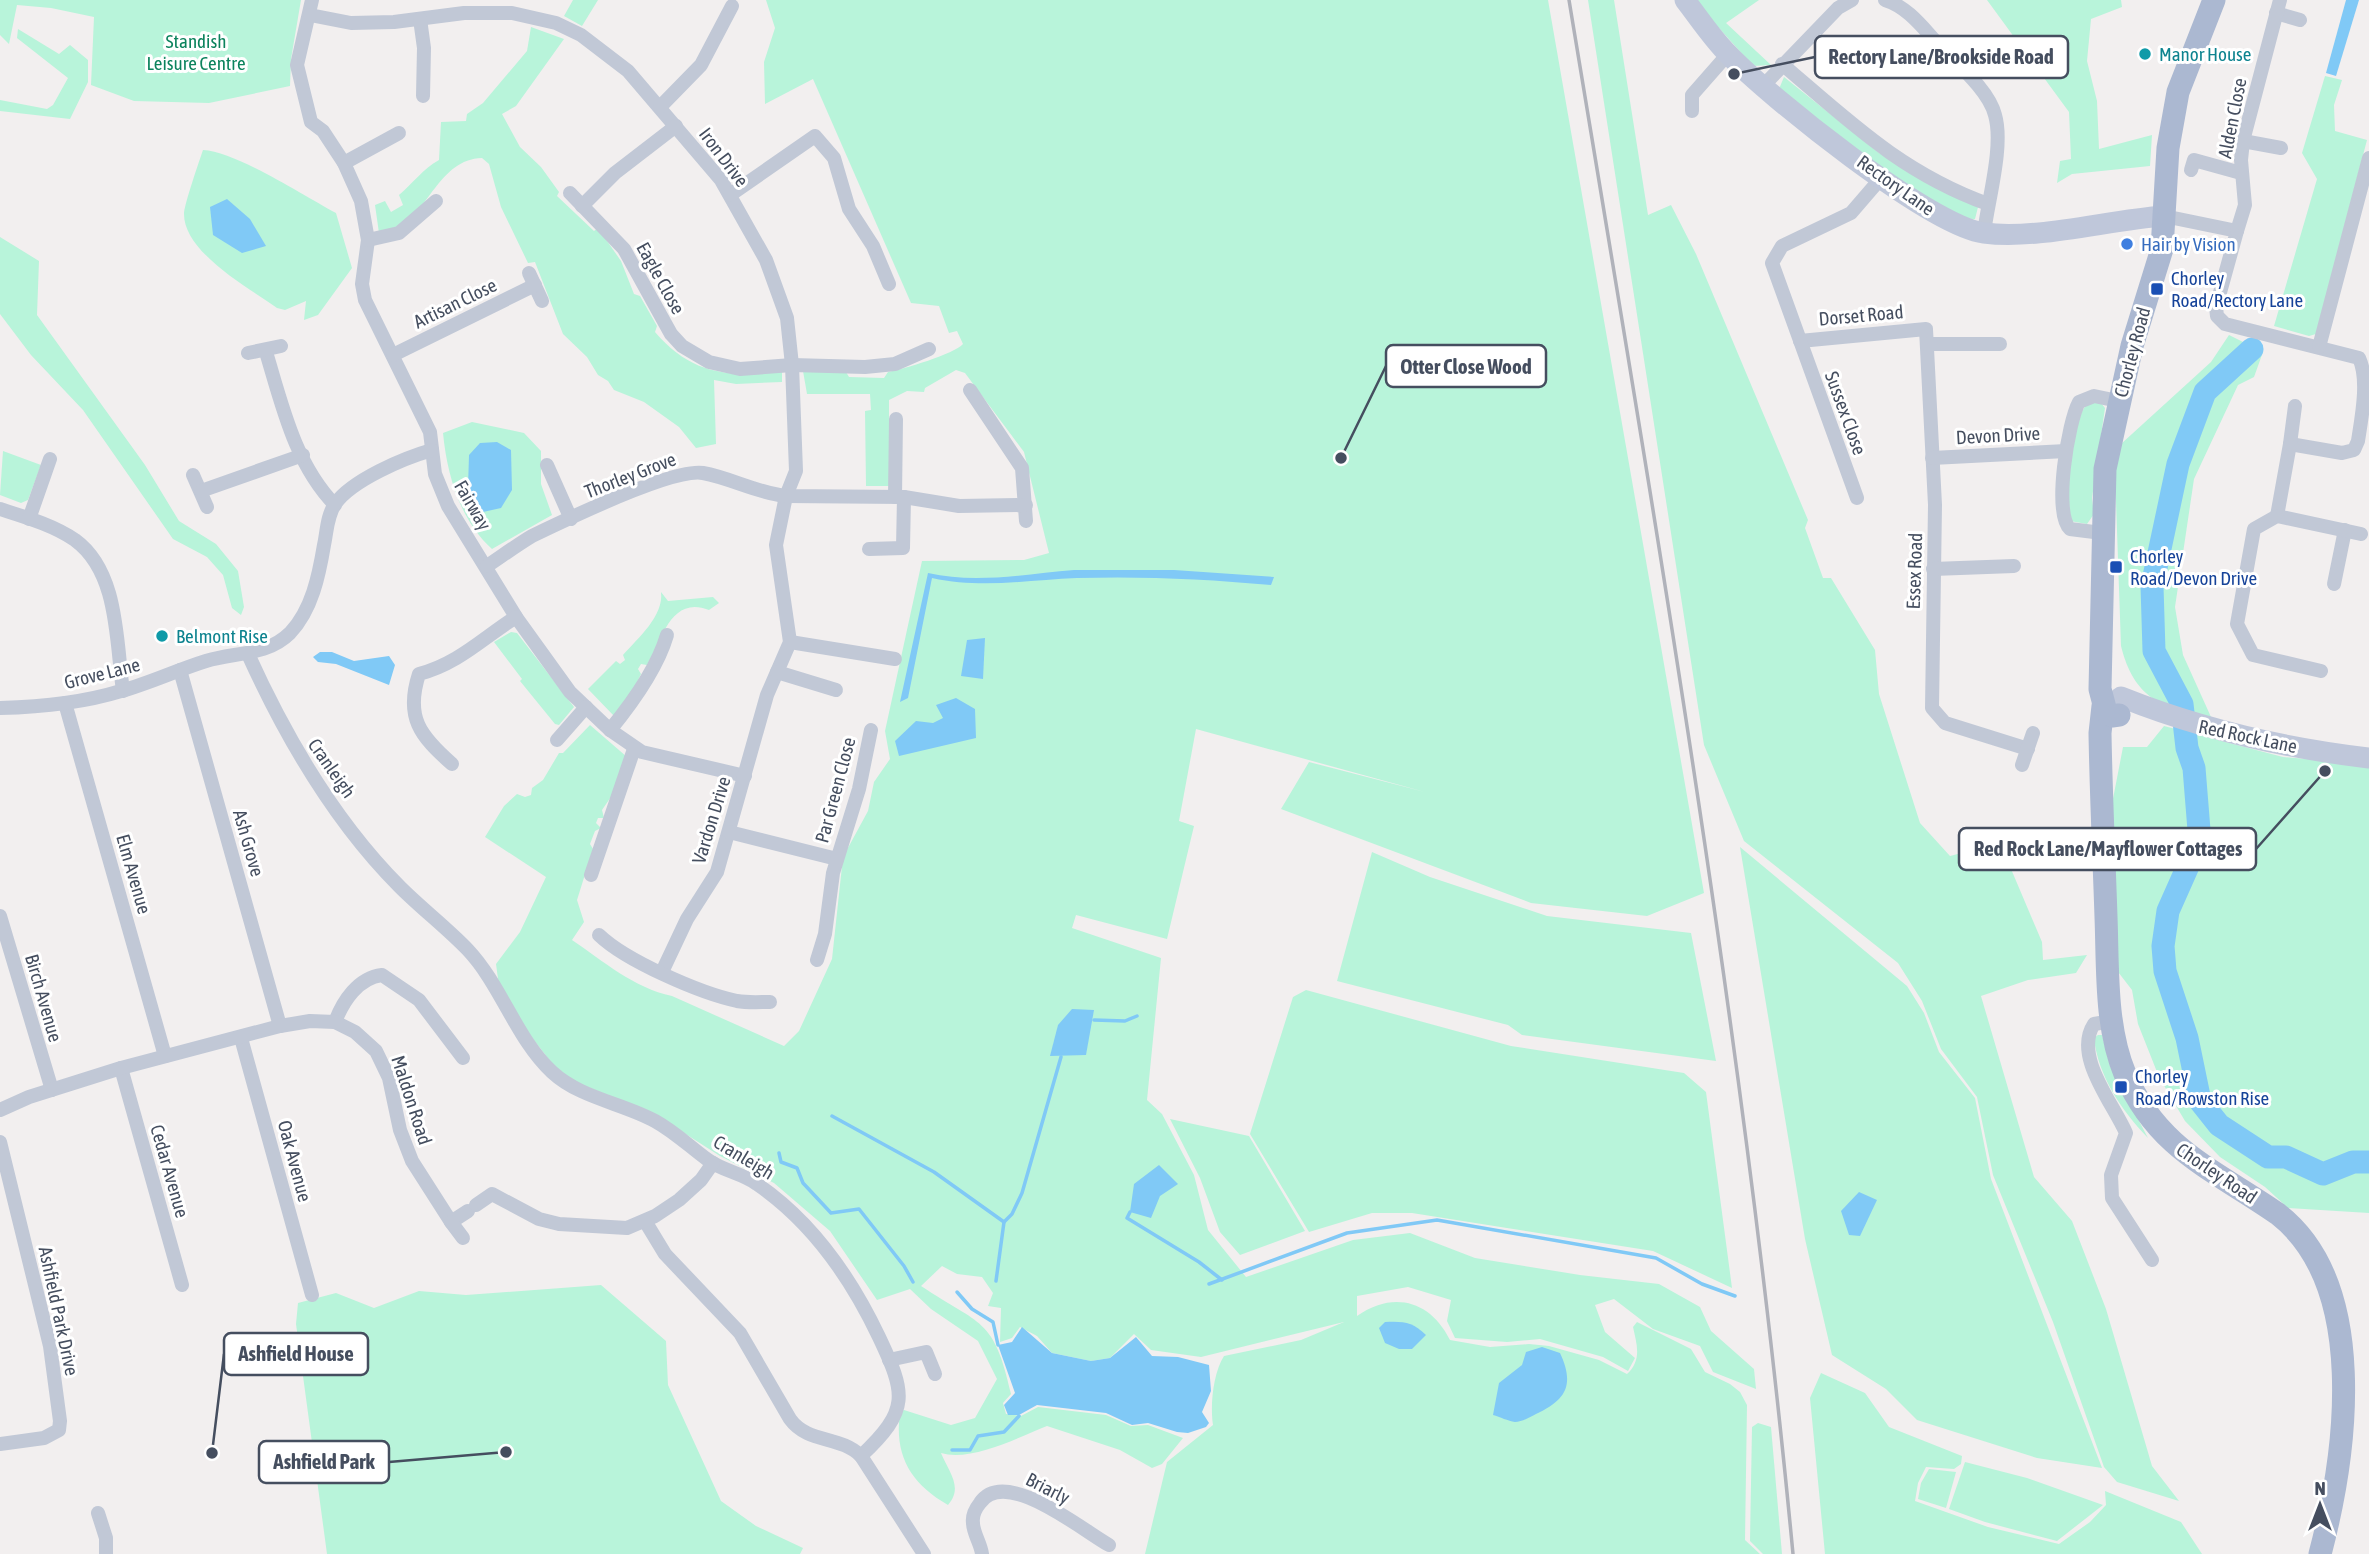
<svg xmlns="http://www.w3.org/2000/svg" width="2369" height="1554" viewBox="0 0 2369 1554" font-family="'Asap Condensed',sans-serif">
  <style>
    .green { fill: #b8f4da }
    .water { fill: #80c9f6 }
    .lines { fill: none; stroke-linecap: round; stroke-linejoin: round }
    .stream { stroke: #80c9f6; stroke-width: 3.5 }
    .river { stroke: #80c9f6; stroke-width: 23 }
    .street { stroke: #c1c8d6; stroke-width: 14 }
    .secondary { stroke: #bfc7da; stroke-width: 21 }
    .primary { stroke: #abb8d1; stroke-width: 23 }
    .rail { stroke: #b0b2ba; stroke-width: 3.5 }
    .culture-dot { fill: #0f9aa8; stroke: #fff; stroke-width: 2.5 }
    .shop-dot { fill: #3f7fe0; stroke: #fff; stroke-width: 2.5 }
    .transit-dot { fill: #1a4fb4; stroke: #fff; stroke-width: 2.5 }
    .labels { text-anchor: middle; stroke-width: 6; stroke-linejoin: round; paint-order: stroke }
    .park-label { font-size: 19px; fill: #0c835d; stroke: #fff }
    .culture-label { font-size: 19px; fill: #0d838f; stroke: #fff; text-anchor: start }
    .street-label { font-size: 19px; fill: #454e5f; stroke: #fff }
    .shop-label { font-size: 19px; fill: #366cbe; stroke: #fff; text-anchor: start }
    .transit-label { font-size: 19px; fill: #164399; stroke: #fff; text-anchor: start }
    .leader { fill: none; stroke: #454e5f; stroke-width: 2.5 }
    .callout-dot { fill: #454e5f; stroke: #fff; stroke-width: 2.5 }
    .callout { fill: #fff; stroke: #454e5f; stroke-width: 2.5 }
    .callout-label { font-size: 21px; text-anchor: middle; font-weight: bold; fill: #454e5f }
  </style>
  <rect width="100%" height="100%" fill="#f2efef"/>
  <g class="green">
    <path d="M0 0H301L291 59 290 86 209 103 134 101 91 85 94 17 51 8 17 5 9 44 0 35Z"/>
    <path d="M573 0H598L582 26 564 16Z"/>
    <path d="M766 0H1548L1704 893 1647 916 1531 903 1281 809 1309 762 1425 792 1196 729 1179 821 1194 826 1167 939 1076 915 1072 928 1161 958 1147 1100 1162 1114 1194 1175 1208 1230 1246 1277 1353 1240 1410 1233 1475 1258 1580 1275 1659 1284 1700 1307 1711 1331 1754 1369 1756 1389 1713 1372 1700 1346 1653 1329 1614 1299 1595 1305 1605 1332 1635 1358 1628 1371 1603 1357 1540 1339 1507 1342 1455 1338 1447 1321 1451 1300 1408 1287 1357 1296V1316C1393 1291 1430 1300 1450 1340L1490 1347 1529 1344 1549 1346 1599 1360 1627 1374C1642 1360 1637 1345 1633 1327L1637 1322 1691 1349 1705 1372 1730 1384 1740 1392 1747 1405 1745 1540 1760 1554H1145L1167 1462 1213 1425C1210 1406 1213 1373 1224 1356L1301 1340 1344 1322 1201 1357 1151 1350 1134 1334 1110 1358 1091 1361 1052 1353 1037 1336 1020 1327 1012 1338 1000 1342 1001 1308 988 1306 993 1293 982 1277 957 1274 942 1266 921 1286C981 1326 994 1317 1011 1394L1003 1403 1006 1414 1021 1416 1038 1407 1106 1415 1131 1426 1148 1425 1183 1438 1162 1464 1152 1468 1120 1450 1047 1426C1019 1437 971 1462 941 1453 948 1471 964 1487 948 1505 910 1483 894 1455 900 1412L904 1410 951 1425 975 1418 997 1379 978 1341 931 1309 910 1289 877 1300 830 1231 774 1183 720 1156 656 1115 573 1081 554 1066 523 1026 499 986 496 964 520 932 546 877 485 837 504 806 517 794 525 797 531 795 532 788 543 780 559 753H563L590 725 627 757 615 791 602 810 604 818H598L596 823 601 828 595 831 590 844 593 849 577 900 584 922 572 940C603 961 634 988 672 996L784 1046 799 1031 832 959 843 857 868 811 874 782 890 759 885 731 922 561 1024 560 1049 553 1024 452 965 373 956 370 925 388 924 392 907 391 889 400V486H866L865 411 871 410 870 394H807L803 371 846 372 849 377 884 378 888 372C904 369 954 354 963 344L957 331 949 333 939 306 911 303 813 79 765 104 764 62 775 28Z"/>
    <path d="M1588 0H1614L1648 215 1671 205 1696 254 1808 520 1805 528 1823 578H1831L1875 650 1879 694 1920 823 1950 856 2000 843 2042 942 2043 960 2087 955 2076 973 2028 980 1981 996 2034 1177 2072 1221 2106 1309 2152 1466 2179 1501 2117 1482 2104 1467 2053 1322 1993 1175 1977 1097 1941 1049 1922 1001 1898 963 1744 841 1704 745Z"/>
    <path d="M1685 0H1759L1726 23 1771 65 1753 66 1719 28 1711 32Z"/>
    <path d="M1987 0H2121L2122 7 2091 19 2087 61 2097 101 2099 149 2152 135 2150 166 2072 174 2057 183 2060 161 2071 159 2069 112Z"/>
    <path d="M531 27 564 39 516 106 502 114 520 147 541 167 559 192 557 196 594 231 598 228 621 261 634 294 640 296 657 326 655 332C692 375 728 377 782 372V382L736 384 714 380 716 444 696 448 679 427 644 402 614 390 608 381 598 375 587 357 563 334 535 262 528 263 501 207 489 164 482 158C439 159 428 214 395 230 391 232 383 232 379 233L375 205 385 201 391 212 403 205 399 195C413 183 423 169 439 160L441 122 466 121 467 114 483 103 527 51Z"/>
    <path d="M18 29 59 54 70 45 88 60V82L70 119 0 111V100L47 109 53 105 68 78 17 38Z"/>
    <path d="M2325 76 2342 80 2334 105 2335 131 2367 140 2316 334 2309 336 2274 326 2317 179 2302 153Z"/>
    <path d="M1784 77 1879 153 1978 207 1975 219C1941 222 1811 114 1779 89Z"/>
    <path d="M203 150C237 152 304 196 336 213L352 268 318 315 304 320 306 301 285 310 277 308C249 288 183 252 184 213 185 202 199 162 203 150Z"/>
    <path d="M0 237 39 261 37 315 145 465 179 521 216 544 238 571 244 607 241 615 232 608 223 575 207 557 173 539 83 410 31 355 0 314Z"/>
    <path d="M2229 335 2263 352 2254 377 2238 385 2194 479 2175 607 2183 655 2211 717C2163 709 2134 699 2121 646L2115 473 2121 444 2211 362Z"/>
    <path d="M2089 401 2101 403 2105 408 2092 498 2094 514 2087 524 2070 521C2068 484 2065 431 2089 401Z"/>
    <path d="M472 422 524 433 541 451V484L552 515 492 549C460 520 447 475 443 433Z"/>
    <path d="M3 451 41 465 28 500 21 503 0 495Z"/>
    <path d="M661 592 668 601 713 597 719 603 709 610C670 595 662 641 647 665L641 664 638 669 641 674 627 703 615 717 588 689 616 661 620 664 625 660 623 655C638 638 664 616 661 592Z"/>
    <path d="M511 632 517 633 574 707 559 725 555 724 520 681 522 679 494 642Z"/>
    <path d="M2164 726 2283 757 2369 764V1213L2288 1208 2265 1187 2220 1157 2185 1121 2159 1077 2138 1024 2132 990 2115 968 2112 804 2123 747H2147Z"/>
    <path d="M1740 847 1907 986 1924 1013 1939 1052 1975 1098 1991 1179 2102 1468 2037 1458 1917 1420 1886 1389 1832 1355 1805 1239Z"/>
    <path d="M1372 852 1430 877 1547 916 1691 933 1716 1061 1522 1035 1508 1025 1337 981Z"/>
    <path d="M1306 990 1511 1046 1684 1073 1706 1092 1732 1288 1653 1251 1412 1213H1372L1309 1232 1250 1134 1293 997Z"/>
    <path d="M2098 1035H2102L2110 1066 2148 1138C2122 1111 2098 1076 2094 1038Z"/>
    <path d="M1170 1119 1249 1136 1305 1231 1240 1255 1220 1232 1200 1178Z"/>
    <path d="M601 1285 666 1341 668 1385 721 1501 756 1526 803 1548 800 1554H327L296 1324 298 1303 336 1293 374 1308 419 1291 466 1295Z"/>
    <path d="M1821 1373 1865 1393 1889 1427 1962 1456 1961 1464 1954 1469 1926 1467 1918 1483 1915 1501 1988 1527 2059 1544 2090 1522 2106 1505 2105 1491 2181 1522 2202 1554H1825L1810 1398Z"/>
    <path d="M1758 1423 1771 1427 1782 1554H1763L1750 1541 1752 1427Z"/>
    <path d="M1965 1462 2027 1478 2103 1505 2057 1541 1985 1522 1949 1509Z"/>
    <path d="M1929 1469 1956 1472 1946 1508 1918 1499 1921 1483Z"/>
  </g>
  <g class="water">
    <path d="M2346 0H2359L2336 76 2326 73Z"/>
    <path d="M227 199 250 219 266 246 242 253 213 235 210 207Z"/>
    <path d="M497 442 511 450 512 490 501 508 483 512 468 487 469 455 480 443Z"/>
    <path d="M1074 570H1174L1274 577 1271 585C1206 579 1142 576 1077 578 1027 580 982 589 932 578L908 698 900 702 928 573C975 584 1026 574 1074 570Z"/>
    <path d="M985 638 983 679 961 676 967 640Z"/>
    <path d="M320 652H332L354 661 389 656 395 665 389 685 336 664 318 662 313 657Z"/>
    <path d="M956 698 975 709 976 738 899 756 895 741 916 721 933 723 943 718 936 705Z"/>
    <path d="M1072 1009 1094 1010 1086 1055 1050 1056 1058 1025Z"/>
    <path d="M1159 1165 1178 1184 1160 1196 1151 1218 1130 1212 1134 1184Z"/>
    <path d="M1859 1192 1877 1200 1860 1236 1849 1235 1841 1211Z"/>
    <path d="M1385 1322C1403 1321 1413 1322 1426 1335L1412 1349H1399L1385 1343 1379 1328Z"/>
    <path d="M1022 1327 1052 1353 1091 1361 1110 1358 1136 1337 1152 1356 1178 1357 1209 1365 1211 1391 1202 1412 1209 1423 1206 1427 1188 1433 1177 1432 1148 1423 1132 1425 1106 1413 1037 1405 1019 1415H1008L1004 1405 1015 1393 998 1345 1012 1342Z"/>
    <path d="M1542 1347 1560 1353C1575 1385 1566 1400 1536 1414 1530 1417 1522 1422 1515 1422 1508 1421 1500 1417 1493 1415L1499 1383 1522 1365 1526 1352Z"/>
  </g>
  <g class="lines">
    <g class="stream">
      <path d="M1094 1020 1125 1021 1137 1016"/>
      <path d="M832 1116 934 1172 1004 1222 996 1281"/>
      <path d="M779 1153 781 1162 797 1168 803 1183 831 1213 859 1209 904 1266 913 1282"/>
      <path d="M1130 1212 1127 1218 1199 1262 1222 1280"/>
      <path d="M1004 1222 1012 1214 1022 1193 1061 1057"/>
      <path d="M1209 1284 1347 1233 1437 1220 1656 1258 1702 1284 1735 1296"/>
      <path d="M957 1292 972 1309 993 1322 998 1345"/>
      <path d="M952 1450H970L978 1436 1004 1432 1019 1416"/>
    </g>
    <path class="river" d="M2252 349 2205 392 2178 464 2152 586 2154 651 2182 704 2187 748 2194 768 2199 830 2192 857 2168 911 2163 946 2165 971 2187 1038 2200 1101 2219 1125 2268 1157H2286L2323 1174 2353 1162H2369"/>
    <g class="street">
      <path d="M312 0 297 65 311 122 323 131 344 163 361 201 368 240 362 284 365 300 430 432 435 474 448 506 516 617 570 692 610 730 642 752 745 776"/>
      <path d="M1885 0C1908 7 1923 28 1938 44 1956 63 1989 90 1995 115 2004 146 1988 200 1984 233"/>
      <path d="M2276 13 2300 20"/>
      <path d="M310 15 351 23 394 22 464 13H512L556 23 581 35 628 71 721 180 766 260 787 318 792 365 796 471 786 496 776 545 790 642 767 695 717 872 687 919 662 972"/>
      <path d="M420 19 424 48 423 96"/>
      <path d="M1782 64C1850 122 1902 173 1988 204"/>
      <path d="M1763 86 1838 8 1852 0"/>
      <path d="M660 107 701 65 732 6"/>
      <path d="M1692 111V95L1728 54"/>
      <path d="M2243 141 2281 148"/>
      <path d="M344 163 399 133"/>
      <path d="M2191 170 2194 160 2241 173"/>
      <path d="M570 193 624 249 671 334 682 346 709 362 740 369 792 365 865 367 895 364 929 349"/>
      <path d="M730 195 815 136 834 158 849 209 873 246 889 284"/>
      <path d="M582 206 615 173 676 126"/>
      <path d="M2164 216 2237 231 2216 307 2217 316 2225 324 2359 358C2369 379 2362 415 2358 441L2354 450 2342 453 2290 444 2277 516"/>
      <path d="M2237 231 2245 205 2241 160 2243 141 2280 0"/>
      <path d="M368 240 399 233 436 201"/>
      <path d="M529 273 542 301"/>
      <path d="M1800 341 1926 329 1935 505 1932 708 1945 723 2028 749"/>
      <path d="M1927 344H2000"/>
      <path d="M2319 347 2369 158"/>
      <path d="M266 352C282 405 295 464 335 505"/>
      <path d="M248 353 281 346"/>
      <path d="M393 355 535 285"/>
      <path d="M970 390 1022 468 1026 521"/>
      <path d="M2290 444 2295 406"/>
      <path d="M1932 458 2066 451"/>
      <path d="M547 465 571 519"/>
      <path d="M193 475 207 507"/>
      <path d="M201 491 303 455"/>
      <path d="M895 497 896 419"/>
      <path d="M1857 498 1772 263 1782 246 1851 213 1882 177"/>
      <path d="M0 509C25 517 53 525 75 540 119 572 116 642 123 691"/>
      <path d="M29 519 50 459"/>
      <path d="M2102 533 2070 529C2053 513 2068 422 2079 402L2094 396 2118 401"/>
      <path d="M869 549 903 548 904 497"/>
      <path d="M487 566C502 556 517 545 532 536 563 521 673 468 703 473 731 478 757 493 786 496L904 497 959 506 1026 505"/>
      <path d="M1933 569 2014 566"/>
      <path d="M2334 584 2345 530"/>
      <path d="M790 642 895 659"/>
      <path d="M248 654C286 738 334 821 400 887 422 909 447 928 468 950 501 985 517 1040 552 1072 580 1098 622 1103 655 1121 675 1132 690 1147 708 1160 723 1171 742 1173 757 1184 811 1221 851 1278 879 1337 906 1394 910 1410 861 1456 840 1435 808 1444 790 1419L740 1333 665 1254 645 1221"/>
      <path d="M180 670 280 1026"/>
      <path d="M2321 671 2253 655 2237 624 2254 529 2277 516 2361 534"/>
      <path d="M777 672 836 690"/>
      <path d="M65 703 165 1056"/>
      <path d="M0 708C40 707 82 703 121 691 150 683 177 670 206 661 235 652 267 656 290 633 312 610 319 575 324 545 327 531 327 516 335 504 352 480 404 458 432 450"/>
      <path d="M610 730C633 702 657 669 667 635"/>
      <path d="M557 740 586 707"/>
      <path d="M452 764C420 736 405 717 419 674 458 664 483 638 516 617"/>
      <path d="M2022 765 2033 733"/>
      <path d="M729 832 837 859"/>
      <path d="M591 875 634 749"/>
      <path d="M0 916 52 1090"/>
      <path d="M599 935C626 961 700 993 737 1001 748 1003 760 1002 770 1002"/>
      <path d="M817 960 825 934 833 873 859 789 871 730"/>
      <path d="M2112 1021 2094 1024C2073 1056 2113 1103 2126 1133L2111 1175 2112 1198 2152 1260"/>
      <path d="M335 1022C343 1001 358 978 382 975L419 1000 463 1058"/>
      <path d="M241 1038 312 1295"/>
      <path d="M121 1068 182 1285"/>
      <path d="M0 1110 29 1097 121 1068 280 1026 310 1021 335 1022 355 1032 376 1051 389 1078 400 1130 412 1161 451 1222 468 1211"/>
      <path d="M0 1142 50 1346 60 1421 59 1430 44 1438 0 1444"/>
      <path d="M476 1205 492 1194 539 1219 559 1224 627 1228 655 1216 679 1200 701 1180 713 1163"/>
      <path d="M451 1222 463 1238"/>
      <path d="M889 1360 926 1352 935 1374"/>
      <path d="M861 1456 924 1554"/>
      <path d="M98 1513 106 1538V1554"/>
      <path d="M982 1554C981 1544 973 1533 973 1523 972 1516 976 1508 980 1503 1005 1466 1082 1530 1109 1545"/>
    </g>
    <g class="secondary">
      <path d="M1685 0C1699 18 1712 38 1728 54 1769 97 1930 226 1984 233 2037 240 2108 220 2164 216"/>
      <path d="M2121 697C2201 729 2283 748 2369 758"/>
    </g>
    <g class="primary">
      <path d="M2103 706 2100 733C2101 794 2104 856 2106 917 2108 968 2105 1026 2125 1074 2158 1150 2215 1170 2278 1214 2369 1285 2347 1452 2320 1554"/>
      <path d="M2119 715 2112 716 2106 712 2100 689 2105 469 2132 346 2162 249 2168 148 2178 92 2214 0"/>
    </g>
    <path class="rail" d="M1569 0C1654 514 1744 1035 1793 1554"/>
  </g>
  <g class="culture-dot">
    <circle cx="2145" cy="54" r="7"/>
    <circle cx="162" cy="636" r="7"/>
  </g>
  <circle class="shop-dot" cx="2127" cy="244" r="7"/>
  <g class="transit-dot">
    <rect x="2150" y="282" width="14" height="14" rx="3.5"/>
    <rect x="2109" y="560" width="14" height="14" rx="3.5"/>
    <rect x="2114" y="1080" width="14" height="14" rx="3.5"/>
  </g>
  <g class="labels">
    <g class="park-label">
      <text x="196" y="48">Standish<tspan x="196" dy="22">Leisure Centre</tspan></text>
    </g>
    <g class="culture-label">
      <text x="2159" y="61">Manor House</text>
      <text x="176" y="643">Belmont Rise</text>
    </g>
    <g class="street-label">
      <text transform="translate(2232 118) rotate(-79)" y="7">Alden Close</text>
      <text transform="translate(724 157) rotate(53)" y="7">Iron Drive</text>
      <text transform="translate(1896 185) rotate(35)" y="7">Rectory Lane</text>
      <text transform="translate(661 278) rotate(61)" y="7">Eagle Close</text>
      <text transform="translate(455 303) rotate(-26)" y="7">Artisan Close</text>
      <text transform="translate(1861 315) rotate(-5)" y="7">Dorset Road</text>
      <text transform="translate(2132 352) rotate(-75)" y="7">Chorley Road</text>
      <text transform="translate(1846 413) rotate(70)" y="7">Sussex Close</text>
      <text transform="translate(1998 435) rotate(-3)" y="7">Devon Drive</text>
      <text transform="translate(630 475) rotate(-21)" y="7">Thorley Grove</text>
      <text transform="translate(473 505) rotate(60)" y="7">Fairway</text>
      <text transform="translate(1914 571) rotate(-88)" y="7">Essex Road</text>
      <text transform="translate(102 673) rotate(-14)" y="7">Grove Lane</text>
      <text transform="translate(2248 736) rotate(12)" y="7">Red Rock Lane</text>
      <text transform="translate(332 768) rotate(55)" y="7">Cranleigh</text>
      <text transform="translate(835 790) rotate(-75)" y="7">Par Green Close</text>
      <text transform="translate(711 820) rotate(-73)" y="7">Vardon Drive</text>
      <text transform="translate(249 843) rotate(74)" y="7">Ash Grove</text>
      <text transform="translate(134 874) rotate(74)" y="7">Elm Avenue</text>
      <text transform="translate(44 998) rotate(74)" y="7">Birch Avenue</text>
      <text transform="translate(412 1100) rotate(72)" y="7">Maldon Road</text>
      <text transform="translate(744 1157) rotate(31)" y="7">Cranleigh</text>
      <text transform="translate(295 1161) rotate(75)" y="7">Oak Avenue</text>
      <text transform="translate(170 1171) rotate(74)" y="7">Cedar Avenue</text>
      <text transform="translate(2217 1173) rotate(34)" y="7">Chorley Road</text>
      <text transform="translate(59 1311) rotate(78)" y="7">Ashfield Park Drive</text>
      <text transform="translate(1048 1488) rotate(27)" y="7">Briarly</text>
    </g>
    <g class="shop-label">
      <text x="2141" y="251">Hair by Vision</text>
    </g>
    <g class="transit-label">
      <text x="2171" y="285">Chorley<tspan x="2171" dy="22">Road/Rectory Lane</tspan></text>
      <text x="2130" y="563">Chorley<tspan x="2130" dy="22">Road/Devon Drive</tspan></text>
      <text x="2135" y="1083">Chorley<tspan x="2135" dy="22">Road/Rowston Rise</tspan></text>
    </g>
  </g>
  <path class="leader" d="M1734 74L1815 57M1341 458L1386 366M2325 771L2256 849M212 1453L224 1354M506 1452L389 1462"/>
  <g class="callout-dot">
    <circle cx="1734" cy="74" r="7"/>
    <circle cx="1341" cy="458" r="7"/>
    <circle cx="2325" cy="771" r="7"/>
    <circle cx="212" cy="1453" r="7"/>
    <circle cx="506" cy="1452" r="7"/>
  </g>
  <g class="callout">
    <rect x="1815" y="36" width="253" height="42" rx="7"/>
    <rect x="1386" y="345" width="160" height="42" rx="7"/>
    <rect x="1959" y="828" width="297" height="42" rx="7"/>
    <rect x="224" y="1333" width="144" height="42" rx="7"/>
    <rect x="259" y="1441" width="130" height="42" rx="7"/>
  </g>
  <g class="callout-label">
    <text x="1941" y="64">Rectory Lane/Brookside Road</text>
    <text x="1466" y="374">Otter Close Wood</text>
    <text x="2108" y="856">Red Rock Lane/Mayflower Cottages</text>
    <text x="296" y="1361">Ashfield House</text>
    <text x="324" y="1469">Ashfield Park</text>
  </g>
  <g transform="translate(2320 1505)" stroke="#ffffff" stroke-width="5" paint-order="stroke">
  <path d="M0-5L12 26L0 18L-12 26Z" fill="#454e5f"/>
  <text y="-10" font-size="19" font-weight="bold" text-anchor="middle" fill="#454e5f">N</text>
  </g>
</svg>
